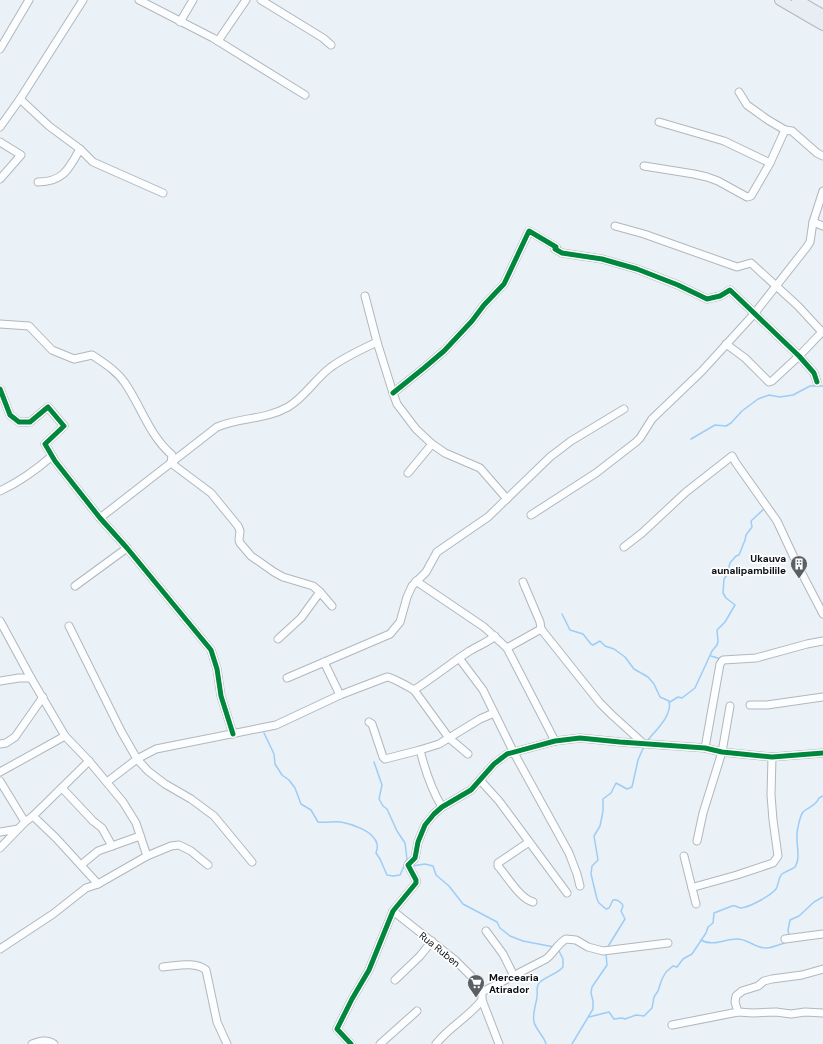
<svg xmlns="http://www.w3.org/2000/svg" width="823" height="1044" viewBox="0 0 823 1044" font-family="'DM Sans',sans-serif">
  <style>
    .lines { fill: none; stroke-linecap: round; stroke-linejoin: round }
    .stream { stroke: #9dcdf6; stroke-width: 1.5 }
    .minor-casing { stroke: #b1b7bc; stroke-width: 9 }
    .highway-casing { stroke: #b1b9c1; stroke-width: 12 }
    .minor { stroke: #fcfdfe; stroke-width: 7 }
    .highway { stroke: #e7edf2; stroke-width: 10 }
    .cycleway-casing { stroke: #fff; stroke-width: 8 }
    .cycleway { stroke: #00873e; stroke-width: 5 }
    .labels { text-anchor: middle; stroke-width: 3.5; stroke-linejoin: round; paint-order: stroke }
    .poi-label { font-size: 10px; font-weight: bold; fill: #0c1014; stroke: #fff; text-anchor: end }
    .street-label { font-size: 10px; fill: #0c1014; stroke: #fff }
  </style>
  <rect width="100%" height="100%" fill="#eaf1f7"/>
  <g class="lines">
    <g class="stream">
      <path d="M691 439 715 425 726 426 731 423 742 411 758 399 769 395 780 397 793 395 810 386H823"/>
      <path d="M562 614 570 630 583 634 591 644 593 645 600 641 605 646 614 649 625 657 634 669 648 677 654 684 660 697 669 701C673 715 655 731 647 741"/>
      <path d="M711 656 721 659"/>
      <path d="M670 702 678 697 682 698 695 688 712 651 717 645 718 641 717 630 725 622 735 605 726 598 723 593 724 579 727 575 730 563 736 556 739 555 745 540 746 535 752 527 751 521 765 508"/>
      <path d="M264 733 274 754 275 764 282 775 289 780 295 788 301 804 311 810 318 822C326 823 334 821 341 822 352 824 374 831 377 844 378 847 377 850 376 853L380 859 387 875 393 876 400 875 405 864"/>
      <path d="M374 762 382 785 379 799 383 806 387 809 397 831 405 843 407 859 405 863"/>
      <path d="M412 866 425 864 433 866 436 875 449 886 463 904 497 922 500 928 510 936 523 941 554 947"/>
      <path d="M789 935 788 930 790 920 799 916 814 902 823 897"/>
      <path d="M701 940C712 947 725 939 737 939 748 939 755 948 766 948 773 948 781 944 787 942"/>
      <path d="M607 948 625 919 621 911 623 906C622 902 616 899 613 900L609 908 606 909 599 903 597 899 591 874 592 866 598 860 594 836 600 826 603 811V799L611 793 616 783 627 789 632 787 638 760 644 746"/>
      <path d="M589 1017 609 1012 614 1019 622 1018 625 1019 636 1015 644 1016 652 1008 654 997 658 991 662 979 666 972 673 966 677 967 683 959 692 954 706 933 708 927 713 923 714 913 732 906C736 905 738 908 741 908 750 907 770 896 776 889 779 884 778 878 782 874 786 871 791 870 795 867 802 857 794 840 798 827 799 823 800 816 803 812 808 807 816 806 819 798L823 796"/>
      <path d="M546 1044C544 1036 536 1030 534 1022 532 1014 536 1005 537 997 538 992 535 987 540 982 547 976 557 974 563 967V959L558 949"/>
      <path d="M572 1044 593 1009V1001L591 993 592 987 607 965 606 954"/>
    </g>
    <g class="minor-casing">
      <g id="minor">
        <path d="M139 0 213 38 305 95"/>
        <path d="M261 0 323 38 331 45"/>
        <path d="M180 22 193 0"/>
        <path d="M218 41 246 0"/>
        <path d="M0 49 29 0"/>
        <path d="M739 92 747 105 768 120 785 130 792 131 817 153 823 156"/>
        <path d="M20 99 49 126 80 149 93 162 163 193"/>
        <path d="M659 122 724 141 770 163"/>
        <path d="M0 127 20 99 83 0"/>
        <path d="M0 142 21 155 0 179"/>
        <path d="M644 166 694 174 707 177 718 181 747 197 751 196 770 163 785 130"/>
        <path d="M38 182C63 182 69 169 80 149"/>
        <path d="M813 222 823 226"/>
        <path d="M615 226 644 234 737 267 751 263 798 306 822 332"/>
        <path d="M365 296 377 342 393 393 397 404 416 429 432 444 445 453 480 468 507 499"/>
        <path d="M0 324 29 326 52 350 74 359 92 355C104 363 117 371 125 383 142 408 149 435 172 455L171 463 211 493 238 526 240 531 239 540 240 543 251 556 274 572 283 577 313 586 320 592 332 606"/>
        <path d="M726 344 745 358 769 382 772 381 799 356 823 331"/>
        <path d="M0 389 10 415 19 422H30L48 407 64 426 45 444 55 461 100 518 127 548 211 650 217 669 221 696 233 734"/>
        <path d="M393 393 424 368 444 351 472 321 484 305 504 284 529 231 556 247 555 249 562 253 602 259 637 269 678 285 707 299 720 296 730 290 799 356 814 373 817 382"/>
        <path d="M408 473 432 444"/>
        <path d="M0 491C19 482 36 470 52 456"/>
        <path d="M531 515 596 473 636 442 640 438 652 419 702 371 754 314 806 248 810 242 813 222 823 191"/>
        <path d="M100 518 217 427C241 417 265 420 288 407 305 397 315 379 331 367 345 357 362 349 377 342"/>
        <path d="M624 547 642 533 686 492 732 456 736 463 777 521 798 566 823 614"/>
        <path d="M416 581 484 627 507 648 555 741"/>
        <path d="M523 582 540 622 541 629 600 703 612 715 644 744"/>
        <path d="M75 586 127 548"/>
        <path d="M0 621 31 678 65 736 89 761 123 802 136 823 147 856"/>
        <path d="M69 626 121 731 137 759 148 771 165 784 191 799 214 816 252 862"/>
        <path d="M278 639 301 618 320 592"/>
        <path d="M507 648 541 629"/>
        <path d="M459 658 483 690 514 753 569 853 577 874 580 886"/>
        <path d="M324 662 340 695"/>
        <path d="M287 678 390 634 400 622 407 597 412 586 426 572 437 552 488 517 550 457 571 441 624 409"/>
        <path d="M0 681 19 678H31"/>
        <path d="M414 690 449 738 468 754"/>
        <path d="M750 705H767L823 697"/>
        <path d="M369 722 372 724 383 757 385 759 420 750"/>
        <path d="M0 744 6 743 15 737 43 697"/>
        <path d="M705 748 720 664 723 660 756 658 807 644 823 641"/>
        <path d="M0 772 65 736"/>
        <path d="M480 780 499 801 567 893"/>
        <path d="M0 781 25 822"/>
        <path d="M107 782 137 759 156 749 276 725 340 695 387 677C391 677 409 687 414 690 433 678 450 664 468 652 477 646 487 643 495 636"/>
        <path d="M62 788 93 821 102 828 112 846"/>
        <path d="M442 807C431 789 425 770 420 750L439 744 480 719 494 713"/>
        <path d="M33 816 56 838 98 884"/>
        <path d="M0 832 18 829"/>
        <path d="M697 841 703 813 722 752 730 706"/>
        <path d="M529 842 498 863V866C507 876 520 899 533 902"/>
        <path d="M0 848 25 822 33 816 89 761"/>
        <path d="M684 856 692 888"/>
        <path d="M81 865 98 851 140 836"/>
        <path d="M696 904 692 888 694 887 737 875 773 863 778 856 773 820 771 795 772 757"/>
        <path d="M393 911 455 960 475 980 482 992V1000L499 1044"/>
        <path d="M486 931 503 954 514 976"/>
        <path d="M785 939 823 934"/>
        <path d="M0 949 53 914 86 888 98 884 147 856 171 846 179 845 191 851 208 865"/>
        <path d="M163 967C176 966 195 961 206 970L217 1022 227 1044"/>
        <path d="M395 980 420 956 432 941"/>
        <path d="M482 992 546 959C554 953 558 943 566 939L576 940 588 947 603 951 668 943"/>
        <path d="M738 1012 753 1013 776 1012 791 1014 805 1012 823 1013"/>
        <path d="M672 1025 738 1012 735 1002 736 996 742 991 758 986 764 981 772 979 802 975 823 969"/>
        <path d="M32 1044C40 1041 47 1039 54 1044"/>
        <path d="M351 1044 337 1029 352 999 369 970 393 911 416 883V880L408 865 415 858 418 842 425 825 434 814 442 807 471 790 494 764 507 754 555 741 580 738 620 742 705 748 722 752 772 757 823 753"/>
        <path d="M380 1044 417 1011"/>
        <path d="M436 1044C449 1027 469 1017 482 1000"/>
      </g>
    </g>
    <g class="highway-casing">
      <g id="highway">
        <path d="M780 0 823 25"/>
        <path d="M797 0 823 15"/>
      </g>
    </g>
    <use href="#minor" class="minor"/>
    <use href="#highway" class="highway"/>
    <g class="cycleway-casing">
      <g id="cycleway">
        <path d="M0 389 10 415 19 422H30L48 407 64 426 45 444 55 461 100 518 127 548 211 650 217 669 221 696 233 734"/>
        <path d="M393 393 424 368 444 351 472 321 484 305 504 284 529 231 556 247 555 249 562 253 602 259 637 269 678 285 707 299 720 296 730 290 799 356 814 373 817 382"/>
        <path d="M351 1044 337 1029 352 999 369 970 393 911 416 883V880L408 865 415 858 418 842 425 825 434 814 442 807 471 790 494 764 507 754 555 741 580 738 620 742 705 748 722 752 772 757 823 753"/>
      </g>
    </g>
    <use href="#cycleway" class="cycleway"/>
  </g>
  <defs>
    <g id="building-pin" transform="scale(0.9)"><path d="M0 17L-7.5 6A9.5 9.5 0 1 1 7.5 6Z" fill="#5a5f63" stroke="#fff"/><path d="M-4-6H4V6H1V3H-1V6H-4ZM-2.5-4.3h1.7v1.8h-1.7ZM.8-4.3h1.7v1.8H.8ZM-2.5-1h1.7V.8h-1.7ZM.8-1h1.7V.8H.8Z" fill="#fff"/></g>
    <g id="supermarket-pin" transform="scale(0.9)"><path d="M0 17L-7.5 6A9.5 9.5 0 1 1 7.5 6Z" fill="#5a5f63" stroke="#fff"/><path d="M-6-5.5h2.5l.6 2H6L4.5 2H-2.5L-4.4-4H-6ZM-1.5 3.2a1.3 1.3 0 1 0 .1 0ZM3 3.2a1.3 1.3 0 1 0 .1 0Z" fill="#fff"/></g>
  </defs>
  <g fill-rule="evenodd">
    <use href="#building-pin" x="799" y="564"/>
    <use href="#supermarket-pin" x="476" y="983"/>
  </g>
  <g class="labels">
    <g class="poi-label">
      <text x="786" y="562">Ukauva<tspan x="786" dy="12">aunalipambilile</tspan></text>
      <text x="489" y="981" text-anchor="start">Mercearia<tspan x="489" dy="12">Atirador</tspan></text>
    </g>
    <g class="street-label">
      <text transform="translate(440 949) rotate(39)" y="4">Rua Ruben</text>
    </g>
  </g>
</svg>
